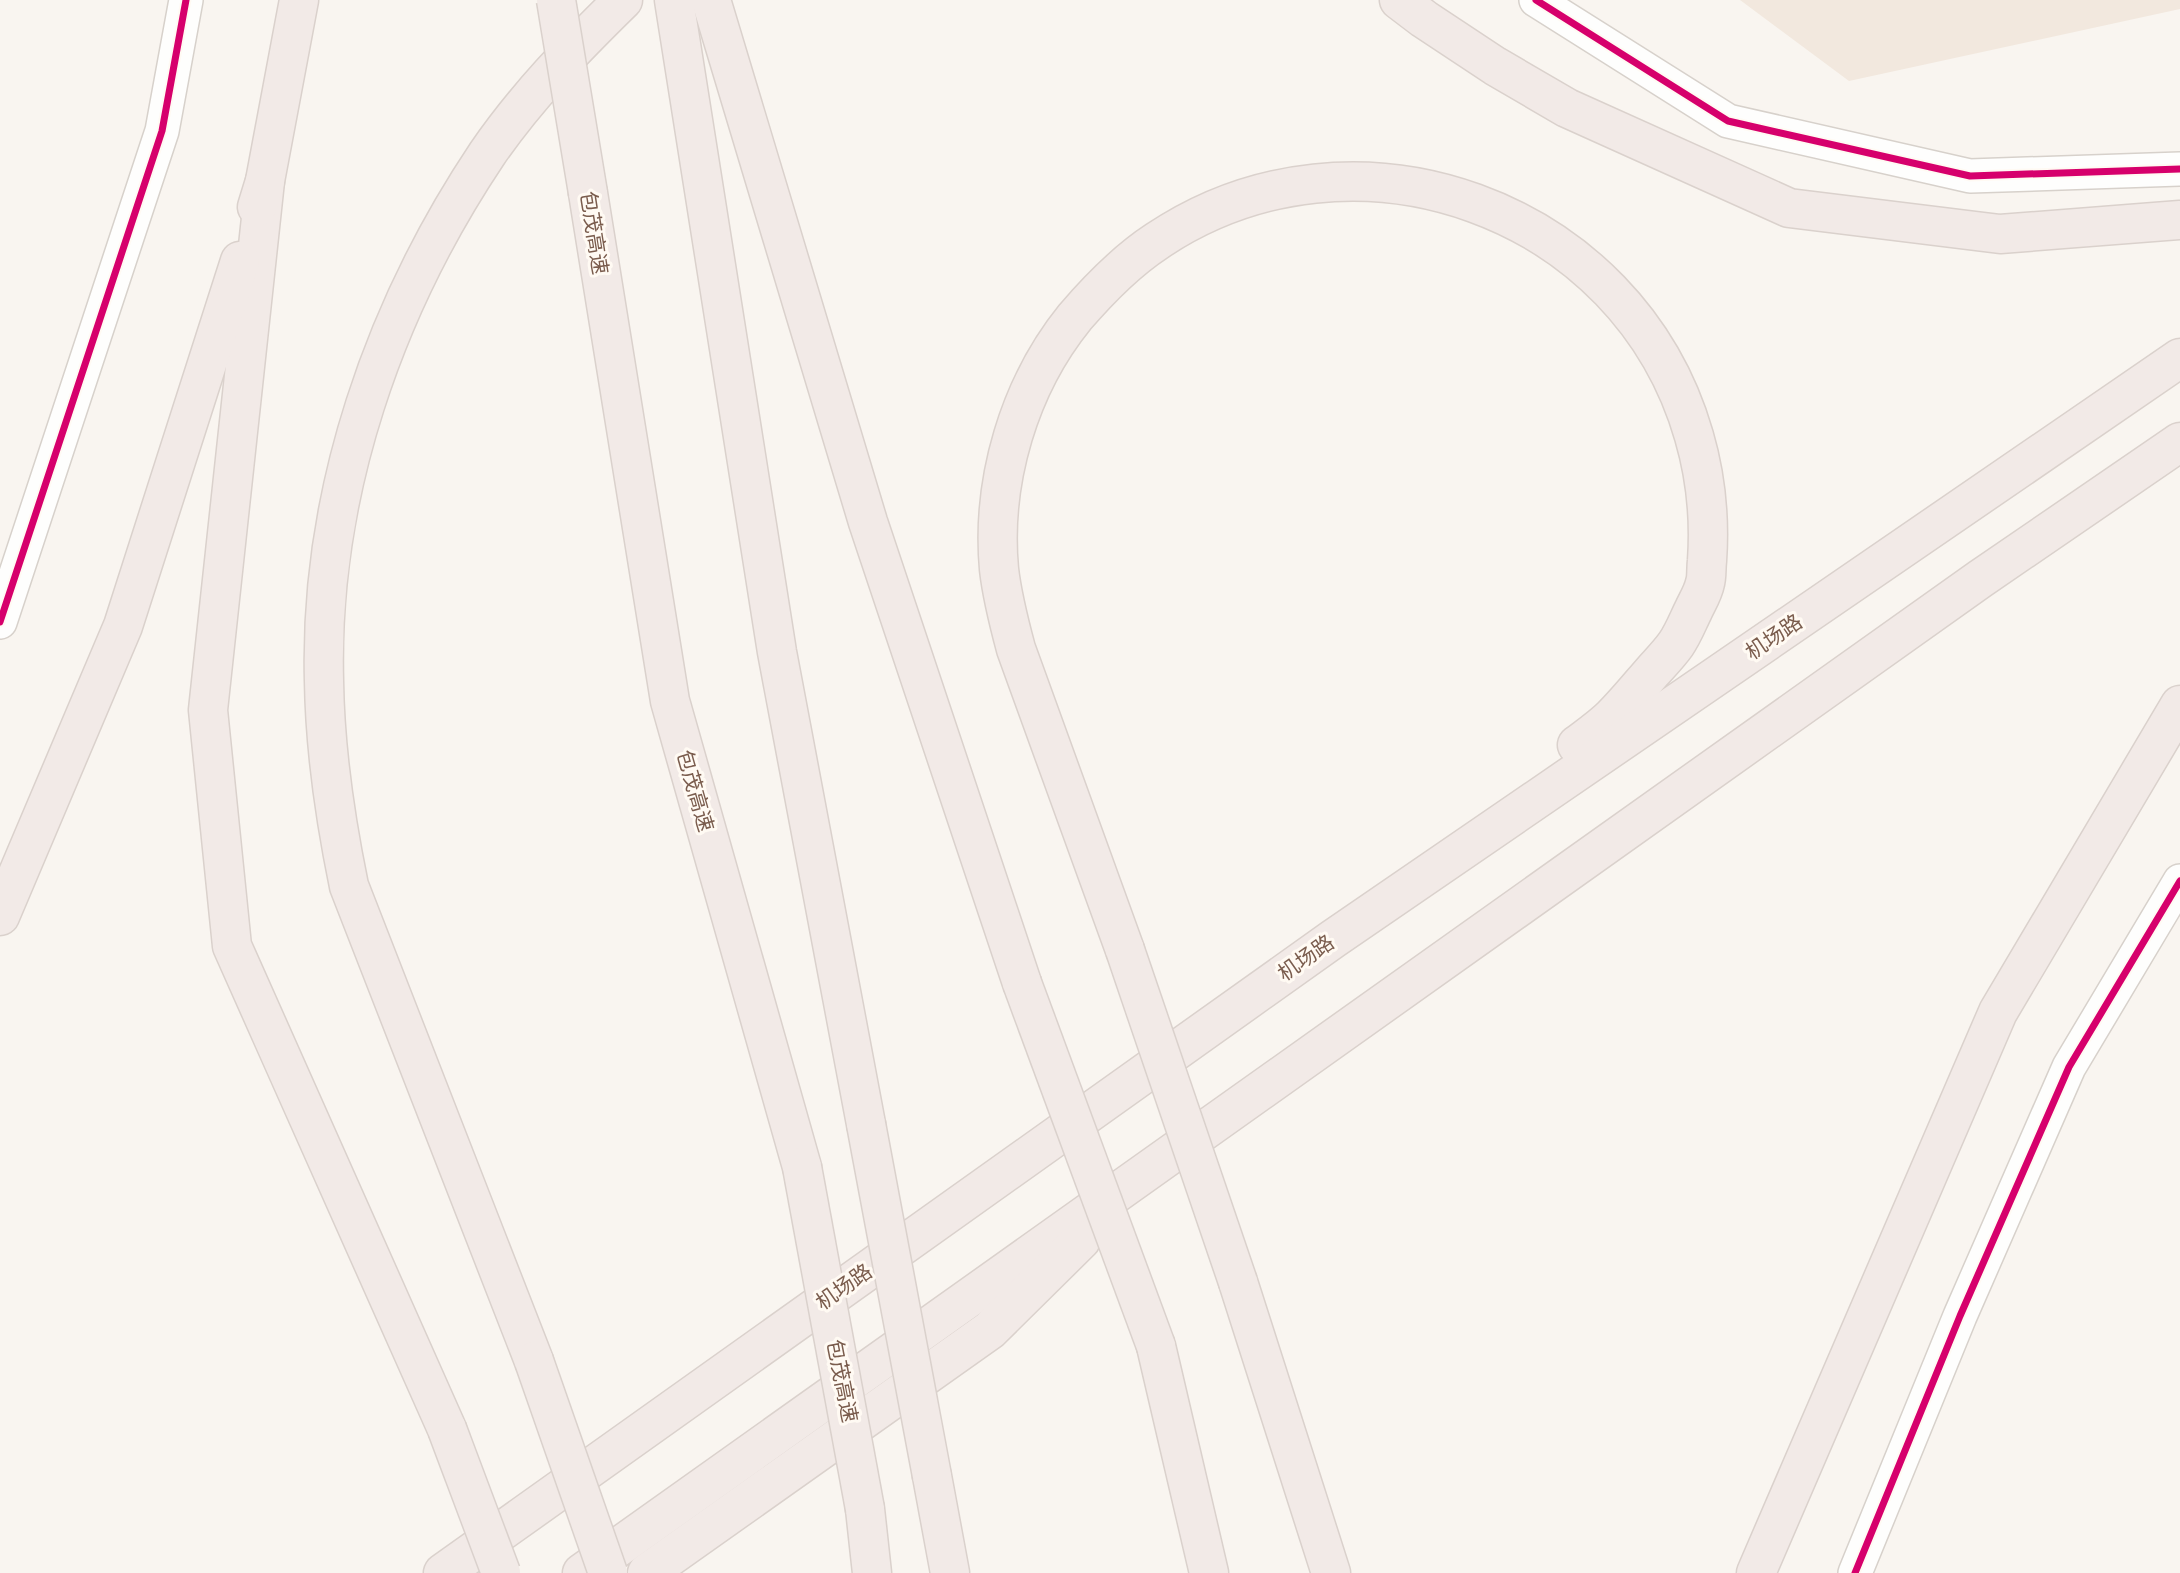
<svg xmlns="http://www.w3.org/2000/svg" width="2180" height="1573" viewBox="0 0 2180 1573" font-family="'PT Sans Narrow','Noto Sans SC',sans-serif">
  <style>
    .residential { fill: #f2e8de }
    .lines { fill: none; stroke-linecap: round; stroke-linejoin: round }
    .street-casing { stroke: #d7d1cb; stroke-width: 36 }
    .highway-casing { stroke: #dad1cc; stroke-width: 41 }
    .street { stroke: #fefefd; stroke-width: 33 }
    .highway { stroke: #f2eae7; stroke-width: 38 }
    .highway-bridge-casing { stroke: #dad1cc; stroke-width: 41; stroke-linecap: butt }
    .highway-bridge { stroke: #f2eae7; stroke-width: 38 }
    .cycleway-casing { stroke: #fffaf3; stroke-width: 11 }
    .cycleway { stroke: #d6006c; stroke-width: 7 }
    .labels { text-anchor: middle; stroke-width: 6; stroke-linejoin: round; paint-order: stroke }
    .street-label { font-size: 21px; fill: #7a5c4d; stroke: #fffaf3 }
  </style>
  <rect width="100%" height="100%" fill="#f9f5f0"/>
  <path class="residential" d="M1740 0H2180V9L1849 81Z"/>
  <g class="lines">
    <g class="street-casing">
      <g id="street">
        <path d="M1536 0 1728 121 1970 176 2180 169"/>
        <path d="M0 622 162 131 186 0"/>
        <path d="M1855 1573 1960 1316 2069 1067 2180 881"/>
      </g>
    </g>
    <g class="highway-casing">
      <g id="highway">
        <path d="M674 0 777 652 866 1124"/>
        <path d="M711 0 868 522 1022 983"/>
        <path d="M1399 0 1424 19 1495 66 1567 108 1789 208 2000 234 2180 220"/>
        <path d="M265 181 208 710 232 946 447 1429"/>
        <path d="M588 193 670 701 802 1167"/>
        <path d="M257 207 265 181 299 0"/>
        <path d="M0 916 123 626 240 261"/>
        <path d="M1125 950 1016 649C1009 623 1002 596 999 569 991 481 1019 386 1075 317 1099 289 1125 262 1157 241 1354 109 1628 207 1694 436 1706 477 1710 518 1707 561 1706 568 1707 577 1705 583 1703 593 1697 602 1693 611 1688 621 1683 634 1676 644 1669 654 1660 663 1652 672 1639 687 1626 703 1612 717 1602 727 1589 736 1577 745"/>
        <path d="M1238 1282 1331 1573"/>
        <path d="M1156 1346 1209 1573"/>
        <path d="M534 1361 349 886C335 818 325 750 324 681 319 494 384 308 487 154 526 97 574 48 623 0"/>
        <path d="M932 1476 950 1573"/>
        <path d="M865 1509 872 1573"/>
        <path d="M443 1573 1333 939 2180 358"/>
        <path d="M582 1573 1980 579 2180 442"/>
        <path d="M647 1573 990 1330 1081 1240"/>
        <path d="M1756 1573 1998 1012 2180 705"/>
      </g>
    </g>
    <use href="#street" class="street"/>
    <use href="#highway" class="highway"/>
    <g class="highway-bridge-casing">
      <g id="highway-bridge">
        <path d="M556 0 588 193"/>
        <path d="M1125 950 1238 1282"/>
        <path d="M1022 983 1156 1346"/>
        <path d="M866 1124 932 1476"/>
        <path d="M802 1167 865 1509"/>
        <path d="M534 1361 608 1573"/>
        <path d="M447 1429 501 1573"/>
      </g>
    </g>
    <use href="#highway-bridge" class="highway-bridge"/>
    <g class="cycleway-casing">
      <g id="cycleway">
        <path d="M1536 0 1728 121 1970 176 2180 169"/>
        <path d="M0 622 162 131 186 0"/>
        <path d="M1855 1573 1960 1316 2069 1067 2180 881"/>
      </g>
    </g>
    <use href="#cycleway" class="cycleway"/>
  </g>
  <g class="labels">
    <g class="street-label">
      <text transform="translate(594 233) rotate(81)" y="7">包茂高速</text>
      <text transform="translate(1774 637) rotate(-34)" y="7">机场路</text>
      <text transform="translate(695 791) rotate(74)" y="7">包茂高速</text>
      <text transform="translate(1306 958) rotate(-35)" y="7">机场路</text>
      <text transform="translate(844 1287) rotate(-35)" y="7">机场路</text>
      <text transform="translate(842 1381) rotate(79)" y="7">包茂高速</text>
    </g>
  </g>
</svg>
